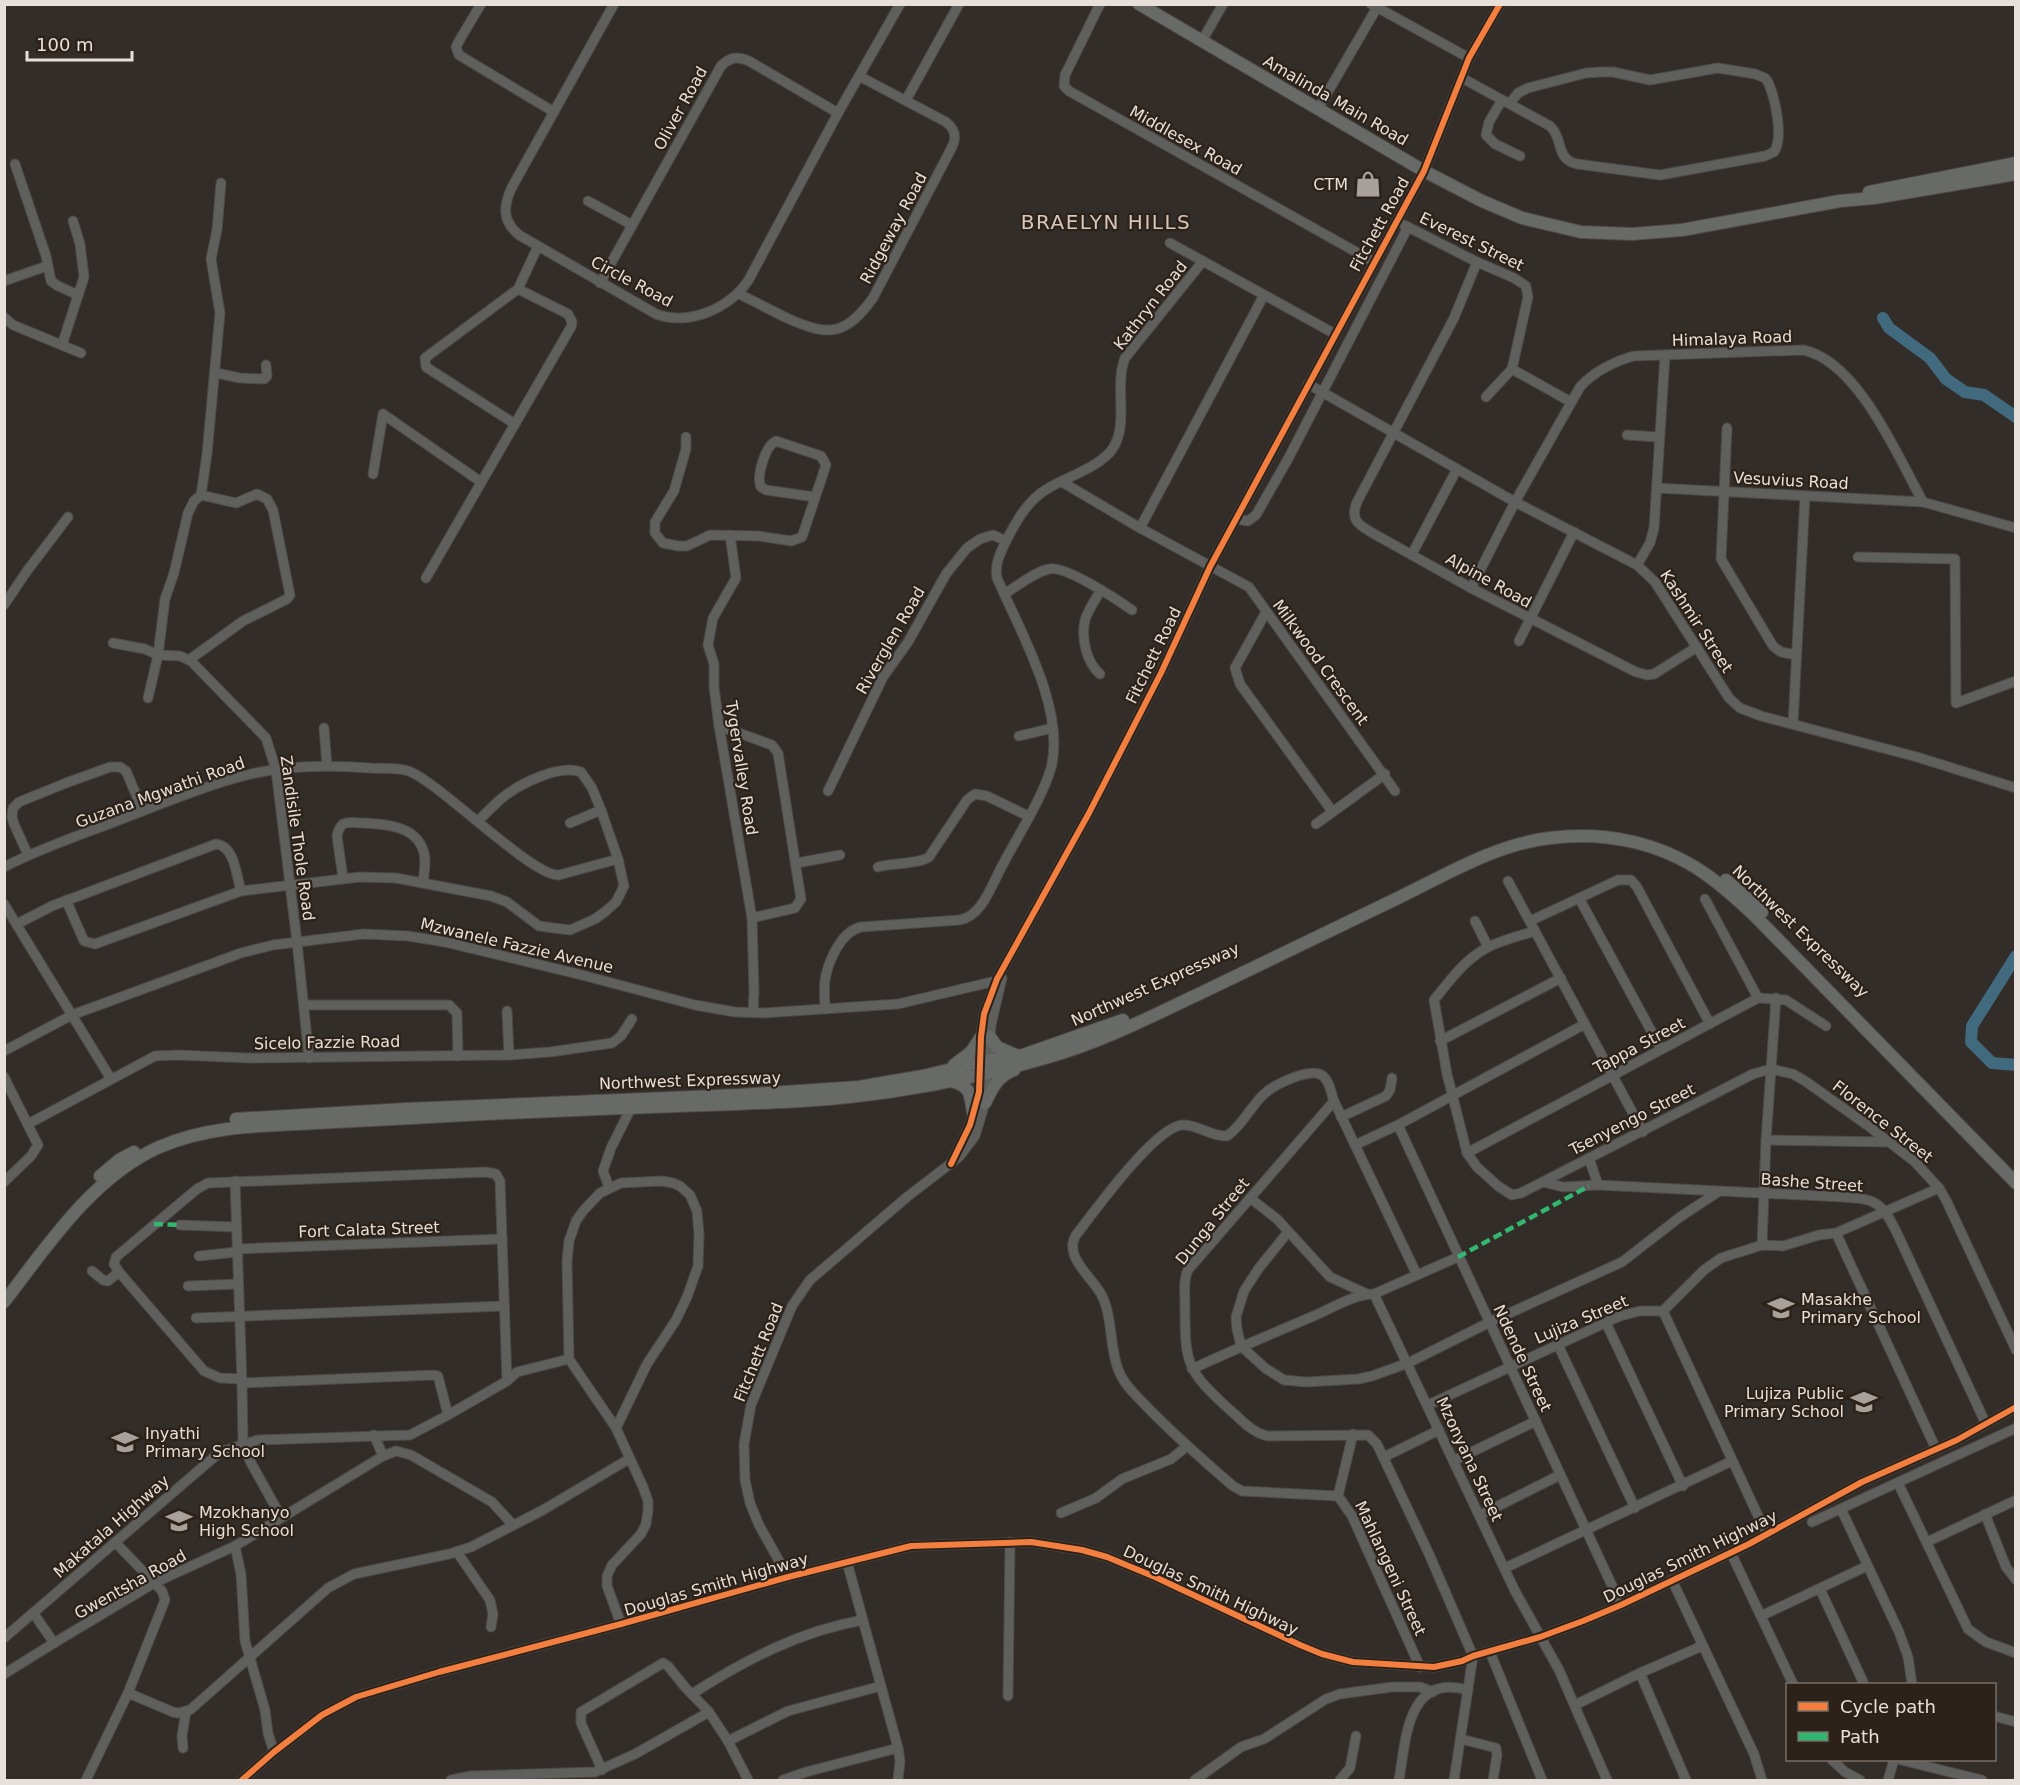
<svg xmlns="http://www.w3.org/2000/svg" width="2020" height="1785" viewBox="0 0 2020 1785" font-family="'DejaVu Sans',sans-serif">
  <style>
    .lines { fill: none; stroke-linecap: round; stroke-linejoin: round }
    .river { stroke: #426a7e; stroke-width: 12 }
    .minor-casing { stroke: #4e4945; stroke-width: 11 }
    .major-casing { stroke: #4e4945; stroke-width: 14 }
    .minor { stroke: #5f605e; stroke-width: 9 }
    .major { stroke: #686a68; stroke-width: 12 }
    .quiet { stroke: #33b770; stroke-width: 4.5; stroke-dasharray: 9 4.5; stroke-linecap: butt }
    .cycleway-casing { stroke: #2d2219; stroke-width: 10 }
    .cycleway { stroke: #f27e40; stroke-width: 6 }
    .labels { text-anchor: middle; stroke-width: 4.5; stroke-linejoin: round; paint-order: stroke }
    .street-label { font-size: 16px; fill: #e7dfd9; stroke: #2d2219 }
    .poi-label { font-size: 16px; fill: #e7dfd9; stroke: #2d2219; text-anchor: start }
    .quarter-label { font-size: 20px; letter-spacing: 1.5px; fill: #d6c7bb; stroke: #2d2219 }
  </style>
  <rect width="100%" height="100%" fill="#322d28"/>
  <g class="lines">
    <g class="river">
      <path d="M1883 318 1889 328 1930 358 1946 379 1965 392 1984 395 2016 417"/>
      <path d="M2016 956 1972 1026 1971 1042 1992 1063 2016 1065"/>
    </g>
    <g class="minor-casing">
      <g id="minor">
        <path d="M481 4 459 41 456 47 459 55 554 112"/>
        <path d="M614 4 512 187C503 206 502 221 519 235L656 314C689 326 728 309 748 281L838 113 900 4"/>
        <path d="M1100 4 1065 75 1064 86 1069 91 1374 262"/>
        <path d="M1371 4 1469 58"/>
        <path d="M1202 41 1223 4"/>
        <path d="M1462 78 1550 126C1564 139 1555 159 1577 164L1660 175 1765 156 1774 152C1784 137 1775 98 1768 82L1765 78 1755 74 1718 68 1650 80 1613 72H1601L1586 73 1528 88 1518 93 1510 103"/>
        <path d="M906 100 959 4"/>
        <path d="M1502 100 1489 122 1486 135 1495 144 1520 156"/>
        <path d="M1318 109 1379 4"/>
        <path d="M15 164 46 256 51 281 58 286 78 295"/>
        <path d="M588 201 632 225"/>
        <path d="M1404 225 1477 262 1514 278 1526 286 1528 297 1512 369 1486 397"/>
        <path d="M1170 243 1335 334"/>
        <path d="M1477 262 1454 318 1357 502C1349 522 1361 526 1376 535L1471 588 1636 672 1647 675 1654 674 1697 647"/>
        <path d="M4 281 47 266"/>
        <path d="M600 283 721 66C730 57 737 56 749 61L838 113"/>
        <path d="M739 294C756 302 772 311 789 319 830 337 846 335 873 298L951 149C957 138 956 130 946 122L859 76"/>
        <path d="M4 317 13 325 81 353"/>
        <path d="M62 345 84 277 80 244 73 221"/>
        <path d="M1512 369 1571 402"/>
        <path d="M216 373 240 378 264 379 267 376 266 365"/>
        <path d="M1308 384 1515 502 1637 565 1655 582 1729 698 1740 708 1761 716 1917 757 2016 788"/>
        <path d="M515 424 426 367 425 358 518 289 538 246"/>
        <path d="M1727 428 1721 559 1773 646 1781 652 1796 655"/>
        <path d="M1627 435 1659 437"/>
        <path d="M686 437V449L674 491 655 522V533L663 543 678 546H687L710 535 759 536 791 541 802 537 826 465 821 456 776 441C765 446 756 477 761 487L766 490 815 497"/>
        <path d="M373 474 383 414 481 482"/>
        <path d="M1062 482 1140 528 1249 587 1395 791"/>
        <path d="M1657 488 1923 502"/>
        <path d="M1236 519 1248 521 1256 515 1288 459 1408 227"/>
        <path d="M1140 528 1264 295"/>
        <path d="M730 535 736 578 713 618 708 645 714 664V687L719 726 752 918 754 992 753 1012"/>
        <path d="M1412 554 1457 469"/>
        <path d="M1858 557 1955 559 1956 703 2016 681"/>
        <path d="M1637 565 1650 543 1654 528 1665 355"/>
        <path d="M426 578 571 327 572 322 568 314 518 289"/>
        <path d="M1471 588 1515 502 1580 387C1593 372 1615 361 1634 356L1803 350C1858 361 1898 457 1923 502L2016 528"/>
        <path d="M1004 594C1018 586 1034 572 1049 569 1065 565 1118 600 1132 610"/>
        <path d="M4 605 27 571 68 517"/>
        <path d="M1266 612 1235 668 1240 684 1332 811"/>
        <path d="M1519 641 1574 532"/>
        <path d="M113 643 145 649 158 655 180 656 191 661 266 738 276 770 297 942 309 1058"/>
        <path d="M189 660 243 621 287 599 290 595 273 510 267 499 257 494 236 503 201 495"/>
        <path d="M1100 674C1086 662 1081 638 1085 620 1088 610 1095 600 1101 590"/>
        <path d="M148 698 158 655 165 599 174 573 188 513 194 501 201 495 207 454 220 313 211 259 217 230 221 183"/>
        <path d="M1793 724 1805 496"/>
        <path d="M719 726 772 745 778 753 801 899 795 908 752 918"/>
        <path d="M324 728 327 766"/>
        <path d="M1019 736 1053 728"/>
        <path d="M828 791 883 677 908 642 946 574 967 548 980 539 993 535 1006 541"/>
        <path d="M570 823 601 810"/>
        <path d="M1316 824 1385 774"/>
        <path d="M28 855 14 824 12 817 13 808 19 802 66 783 110 767H120L126 771 143 811"/>
        <path d="M797 863 840 855"/>
        <path d="M4 867C39 849 77 836 114 822 157 806 203 786 247 775 287 765 330 765 370 768 382 769 400 767 411 772 444 787 533 877 559 875L618 859"/>
        <path d="M878 867C892 863 919 864 929 857L967 800 975 794 987 796 1028 816"/>
        <path d="M343 878 337 836C338 831 339 827 343 824 349 821 356 823 362 823 383 824 415 825 423 850 427 859 424 873 423 883"/>
        <path d="M1508 881 1643 1132"/>
        <path d="M1579 898 1661 1049"/>
        <path d="M1705 899 1758 998"/>
        <path d="M66 900 84 941 95 944 241 891 360 877 396 878 491 896 507 902 539 926 570 930 595 919 606 911 616 902 624 886 618 859 601 810 592 788 581 772C559 764 519 784 502 798 494 805 486 813 478 821"/>
        <path d="M4 904 111 1079"/>
        <path d="M1475 921 1488 947"/>
        <path d="M1530 921 1618 880H1631L1637 887 1710 1024"/>
        <path d="M17 924 52 906 216 844C235 846 236 875 241 891"/>
        <path d="M1535 931C1516 937 1493 942 1477 954 1460 966 1447 984 1434 1000L1447 1074 1467 1153 1477 1167 1498 1186 1512 1195 1521 1193 1753 1074 1771 1069 1793 1074 1805 1081 1867 1125 1915 1162 1939 1188 1946 1200 2016 1350"/>
        <path d="M304 1005H449L457 1013 458 1056"/>
        <path d="M825 1009C825 998 823 986 826 975 830 958 842 931 861 927L959 920C982 917 992 884 1002 866 1017 837 1042 799 1051 768 1066 710 1020 631 997 578 994 565 1001 551 1007 539 1017 520 1028 500 1047 489 1066 477 1101 467 1113 448 1129 424 1114 385 1125 358L1203 261"/>
        <path d="M507 1011 509 1055"/>
        <path d="M1440 1041 1561 978"/>
        <path d="M4 1051 72 1015 241 953 273 945 364 934 408 936 445 942 578 974 695 1005 735 1012 763 1013 898 1004 1000 980"/>
        <path d="M4 1077 38 1145 31 1156 4 1182"/>
        <path d="M1334 1101 1188 1270C1183 1280 1185 1294 1185 1306 1185 1364 1186 1370 1230 1410 1242 1420 1251 1432 1267 1436L1368 1435 1377 1444 1429 1554 1473 1656 1454 1780"/>
        <path d="M1341 1117 1386 1096 1390 1090 1392 1078"/>
        <path d="M28 1124 155 1056 178 1055 248 1058 509 1055 550 1052 612 1043 621 1036 632 1019"/>
        <path d="M1398 1125 1621 1605"/>
        <path d="M1766 1140 1888 1142"/>
        <path d="M1355 1145 1398 1125 1585 1024"/>
        <path d="M1467 1153 1758 998 1786 1000 1826 1026"/>
        <path d="M1589 1158 1598 1185 1842 1197C1875 1199 1881 1201 1896 1231L1986 1424"/>
        <path d="M951 1164 970 1125 979 1092 981 1037 984 1014 997 979 1089 813 1161 673 1210 567 1424 171 1469 58 1500 4"/>
        <path d="M235 1181 242 1383 243 1444 250 1461 281 1517"/>
        <path d="M1543 1182 1563 1187 1598 1185"/>
        <path d="M609 1187 603 1171 611 1148 631 1108"/>
        <path d="M1250 1198 1277 1219 1330 1277 1367 1294"/>
        <path d="M180 1225 236 1227"/>
        <path d="M1288 1232 1259 1268 1244 1291 1236 1317 1237 1329 1241 1346 1265 1368 1284 1380 1306 1382 1358 1379 1372 1376 1408 1363 1490 1322 1622 1262 1680 1217 1718 1192"/>
        <path d="M1836 1233 1936 1449"/>
        <path d="M1762 1245 1766 1140 1776 998"/>
        <path d="M237 1249 502 1239"/>
        <path d="M199 1256 237 1252"/>
        <path d="M92 1271 103 1280 108 1281 119 1272"/>
        <path d="M1417 1275 1334 1101C1331 1093 1330 1082 1323 1076 1311 1066 1274 1085 1264 1094 1250 1107 1242 1126 1227 1136 1211 1137 1198 1124 1182 1125 1154 1128 1094 1212 1076 1235 1063 1256 1091 1276 1101 1294 1113 1316 1109 1345 1118 1369 1124 1386 1140 1399 1152 1412 1178 1438 1205 1462 1233 1486L1242 1491 1338 1496 1352 1516 1420 1667"/>
        <path d="M188 1286 238 1284"/>
        <path d="M1374 1294 1515 1591 1559 1670 1607 1780"/>
        <path d="M1663 1311 1767 1535"/>
        <path d="M196 1318 504 1306"/>
        <path d="M1606 1323 1683 1486"/>
        <path d="M1558 1345 1635 1508"/>
        <path d="M1192 1369C1231 1351 1269 1335 1309 1318 1329 1310 1353 1294 1374 1294L1458 1257"/>
        <path d="M242 1379 220 1378 204 1371 119 1272 114 1264 116 1257 197 1189 208 1183 486 1172 496 1174 500 1181 507 1381"/>
        <path d="M242 1383 434 1375 438 1376 448 1415"/>
        <path d="M1428 1405 1620 1316 1640 1311H1663L1704 1270 1721 1258 1762 1245 1783 1246 1819 1235 1836 1233 1939 1188"/>
        <path d="M616 1428 647 1364 676 1320 687 1297 698 1266 699 1234 697 1211 690 1195 680 1186 673 1183 662 1181 621 1183 600 1193 583 1211 576 1221 569 1241 567 1261 569 1359 616 1428 643 1487 648 1501V1511L646 1524 641 1534 612 1565 607 1576V1586L621 1624"/>
        <path d="M383 1456 396 1451 411 1455 492 1502 513 1525"/>
        <path d="M1384 1457 1439 1430"/>
        <path d="M1455 1460 1536 1421"/>
        <path d="M1898 1483 1968 1629 1986 1642 2016 1653"/>
        <path d="M1338 1496 1353 1434"/>
        <path d="M1841 1509 1899 1632 1908 1657 1912 1684"/>
        <path d="M1061 1513 1096 1498 1122 1479 1171 1459 1187 1446"/>
        <path d="M1985 1514 2006 1567 2016 1580"/>
        <path d="M1480 1515 1560 1475"/>
        <path d="M1812 1522 2016 1428"/>
        <path d="M1927 1542 2016 1500"/>
        <path d="M235 1546 241 1574 245 1641 265 1710 268 1733 274 1752"/>
        <path d="M457 1552 490 1600 493 1614 491 1627"/>
        <path d="M1731 1553 1793 1684"/>
        <path d="M847 1562 898 1748 900 1761 898 1780"/>
        <path d="M1505 1568 1732 1461"/>
        <path d="M788 1577 759 1525 750 1503 745 1480 744 1444 751 1405 792 1306 810 1280 907 1197 959 1157 975 1136 985 1103 991 1025 1002 978"/>
        <path d="M1672 1580 1754 1754 1762 1780"/>
        <path d="M1820 1589 1864 1684"/>
        <path d="M34 1614 54 1643 154 1583 235 1546 383 1456 374 1435"/>
        <path d="M1761 1616 1867 1566"/>
        <path d="M4 1638 220 1452 258 1440 410 1435 448 1415 507 1381 517 1372 569 1359"/>
        <path d="M1490 1652 1542 1780"/>
        <path d="M1640 1673 1686 1780"/>
        <path d="M4 1674 54 1643"/>
        <path d="M128 1693 173 1712 178 1713 190 1710 328 1588 354 1574 449 1554 471 1547 543 1510 629 1459"/>
        <path d="M692 1694C745 1660 800 1631 863 1620"/>
        <path d="M1008 1696 1010 1542"/>
        <path d="M1575 1705 1640 1673 1702 1646"/>
        <path d="M1994 1716 2016 1722"/>
        <path d="M1461 1739 1496 1748 1497 1755 1493 1780"/>
        <path d="M728 1741 788 1711 881 1686"/>
        <path d="M183 1748 182 1736 186 1711"/>
        <path d="M1832 1760 1845 1772 1860 1780"/>
        <path d="M1901 1760 1982 1780"/>
        <path d="M602 1770 581 1723V1712L663 1663 668 1666 684 1686 709 1712 728 1741 748 1780"/>
        <path d="M86 1780 128 1693 165 1600 162 1591 115 1542"/>
        <path d="M242 1780 274 1752 322 1715 356 1697 439 1672 621 1624 788 1577 911 1546 1031 1542 1082 1550 1107 1557 1155 1577 1300 1645 1322 1654 1353 1662 1434 1667 1462 1661 1473 1656 1540 1637 1583 1621 1621 1605 1749 1544 1862 1482 1957 1440 2016 1407"/>
        <path d="M451 1780 471 1776 595 1772 635 1754 709 1712"/>
        <path d="M783 1780 806 1772 898 1748"/>
        <path d="M1195 1780 1241 1747 1264 1739 1326 1699 1340 1694 1392 1687H1420L1433 1692"/>
        <path d="M1340 1780 1350 1768 1356 1736"/>
        <path d="M1399 1780C1406 1739 1407 1673 1468 1690"/>
        <path d="M1888 1780 1894 1760"/>
      </g>
    </g>
    <g class="major-casing">
      <g id="major">
        <path d="M1139 4 1424 171 1482 201 1522 218 1581 232 1632 234 1682 230 1840 201 1874 198 2016 174"/>
        <path d="M1869 192 2016 163"/>
        <path d="M1726 880 1762 912"/>
        <path d="M990 1037 997 1047 1018 1056"/>
        <path d="M954 1065 971 1052 981 1037"/>
        <path d="M948 1080C971 1086 970 1092 973 1113"/>
        <path d="M985 1103C992 1088 998 1076 1014 1070"/>
        <path d="M236 1119 406 1109 740 1095 859 1087 923 1076 989 1060 1020 1056 1123 1020"/>
        <path d="M100 1176 119 1160 134 1152"/>
        <path d="M4 1302C48 1245 91 1179 157 1148 202 1128 249 1126 297 1124 335 1122 373 1120 411 1118 500 1113 589 1109 678 1106 735 1104 792 1103 849 1097 913 1090 983 1076 1045 1058 1100 1043 1152 1016 1203 992 1268 960 1334 929 1400 897 1447 874 1497 844 1550 838 1604 831 1659 842 1704 873 1723 886 1739 901 1755 916L2016 1183"/>
      </g>
    </g>
    <use href="#minor" class="minor"/>
    <use href="#major" class="major"/>
    <g class="quiet">
      <path d="M154 1224 180 1225"/>
      <path d="M1458 1257 1589 1186"/>
    </g>
    <g class="cycleway-casing">
      <g id="cycleway">
        <path d="M951 1164 970 1125 979 1092 981 1037 984 1014 997 979 1089 813 1161 673 1210 567 1424 171 1469 58 1500 4"/>
        <path d="M242 1780 274 1752 322 1715 356 1697 439 1672 621 1624 788 1577 911 1546 1031 1542 1082 1550 1107 1557 1155 1577 1300 1645 1322 1654 1353 1662 1434 1667 1462 1661 1473 1656 1540 1637 1583 1621 1621 1605 1749 1544 1862 1482 1957 1440 2016 1407"/>
      </g>
    </g>
    <use href="#cycleway" class="cycleway"/>
  </g>
  <defs>
    <g id="shop-bare" transform="scale(2.07)"><path d="M-5-2.5h2.3a2.7 3.5 0 0 1 5.4 0H5L5.5 6h-11ZM-1.5-2.5h3a1.5 2.3 0 0 0-3 0Z" fill="#a8a19b" stroke="#2d2219" stroke-width="2.5" paint-order="stroke"/></g>
    <g id="school-bare" transform="scale(2.07)"><path d="M0-5L7-2L0 1L-7-2ZM-4 1L0 2.5L4 1V4Q0 6-4 4Z" fill="#a8a19b" stroke="#2d2219" stroke-width="2.5" paint-order="stroke"/></g>
  </defs>
  <g fill-rule="evenodd">
    <use href="#shop-bare" x="1368" y="184"/>
    <use href="#school-bare" x="1781" y="1308"/>
    <use href="#school-bare" x="1864" y="1402"/>
    <use href="#school-bare" x="125" y="1442"/>
    <use href="#school-bare" x="179" y="1521"/>
  </g>
  <g class="labels">
    <g class="street-label">
      <text transform="translate(1336 100) rotate(30)" y="6">Amalinda Main Road</text>
      <text transform="translate(680 108) rotate(-61)" y="6">Oliver Road</text>
      <text transform="translate(1186 140) rotate(29)" y="6">Middlesex Road</text>
      <text transform="translate(1379 224) rotate(-61)" y="6">Fitchett Road</text>
      <text transform="translate(893 228) rotate(-62)" y="6">Ridgeway Road</text>
      <text transform="translate(1472 241) rotate(26)" y="6">Everest Street</text>
      <text transform="translate(632 281) rotate(28)" y="6">Circle Road</text>
      <text transform="translate(1150 305) rotate(-52)" y="6">Kathryn Road</text>
      <text transform="translate(1732 338) rotate(-2)" y="6">Himalaya Road</text>
      <text transform="translate(1791 480) rotate(3)" y="6">Vesuvius Road</text>
      <text transform="translate(1489 580) rotate(29)" y="6">Alpine Road</text>
      <text transform="translate(1697 621) rotate(57)" y="6">Kashmir Street</text>
      <text transform="translate(890 640) rotate(-60)" y="6">Riverglen Road</text>
      <text transform="translate(1153 655) rotate(-64)" y="6">Fitchett Road</text>
      <text transform="translate(1321 662) rotate(54)" y="6">Milkwood Crescent</text>
      <text transform="translate(742 768) rotate(81)" y="6">Tygervalley Road</text>
      <text transform="translate(160 792) rotate(-20)" y="6">Guzana Mgwathi Road</text>
      <text transform="translate(298 838) rotate(82)" y="6">Zandisile Thole Road</text>
      <text transform="translate(1801 931) rotate(44)" y="6">Northwest Expressway</text>
      <text transform="translate(517 945) rotate(13)" y="6">Mzwanele Fazzie Avenue</text>
      <text transform="translate(1155 984) rotate(-24)" y="6">Northwest Expressway</text>
      <text transform="translate(327 1042) rotate(-1)" y="6">Sicelo Fazzie Road</text>
      <text transform="translate(1639 1045) rotate(-28)" y="6">Tappa Street</text>
      <text transform="translate(690 1080) rotate(-2)" y="6">Northwest Expressway</text>
      <text transform="translate(1632 1119) rotate(-27)" y="6">Tsenyengo Street</text>
      <text transform="translate(1883 1121) rotate(38)" y="6">Florence Street</text>
      <text transform="translate(1812 1182) rotate(4)" y="6">Bashe Street</text>
      <text transform="translate(1212 1221) rotate(-51)" y="6">Dunga Street</text>
      <text transform="translate(369 1229) rotate(-2)" y="6">Fort Calata Street</text>
      <text transform="translate(1581 1319) rotate(-23)" y="6">Lujiza Street</text>
      <text transform="translate(758 1352) rotate(-68)" y="6">Fitchett Road</text>
      <text transform="translate(1523 1358) rotate(65)" y="6">Ndende Street</text>
      <text transform="translate(1470 1459) rotate(65)" y="6">Mzonyana Street</text>
      <text transform="translate(111 1526) rotate(-41)" y="6">Makatala Highway</text>
      <text transform="translate(1690 1556) rotate(-26)" y="6">Douglas Smith Highway</text>
      <text transform="translate(1391 1568) rotate(65)" y="6">Mahlangeni Street</text>
      <text transform="translate(130 1584) rotate(-29)" y="6">Gwentsha Road</text>
      <text transform="translate(716 1584) rotate(-16)" y="6">Douglas Smith Highway</text>
      <text transform="translate(1211 1590) rotate(25)" y="6">Douglas Smith Highway</text>
    </g>
    <g class="poi-label">
      <text x="1348" y="190" text-anchor="end">CTM</text>
      <text x="1801" y="1305">Masakhe<tspan x="1801" dy="18">Primary School</tspan></text>
      <text x="1844" y="1399" text-anchor="end">Lujiza Public<tspan x="1844" dy="18">Primary School</tspan></text>
      <text x="145" y="1439">Inyathi<tspan x="145" dy="18">Primary School</tspan></text>
      <text x="199" y="1518">Mzokhanyo<tspan x="199" dy="18">High School</tspan></text>
    </g>
    <g class="quarter-label">
      <text x="1106" y="229">BRAELYN HILLS</text>
    </g>
  </g>
  <rect width="2020" height="1785" fill="none" stroke="#e7dfd9" stroke-width="12"/>
  <rect x="1786" y="1683" width="210" height="78" fill="#2d2219" stroke="#776e66" stroke-width="1.5"/>
  <rect x="1798" y="1702" width="30" height="9" fill="#f27e40" stroke="#776e66" stroke-width="1.5"/>
  <text x="1840" y="1713" font-size="18" fill="#e7dfd9">Cycle path</text>
  <rect x="1798" y="1732" width="30" height="9" fill="#33b770" stroke="#776e66" stroke-width="1.5"/>
  <text x="1840" y="1743" font-size="18" fill="#e7dfd9">Path</text>
  <path d="M27 51v9h105v-9" fill="none" stroke="#e7dfd9" stroke-width="3"/>
  <text x="36" y="51" font-size="18" fill="#e7dfd9" stroke="#2d2219" stroke-width="4.5" paint-order="stroke">100 m</text>
</svg>
